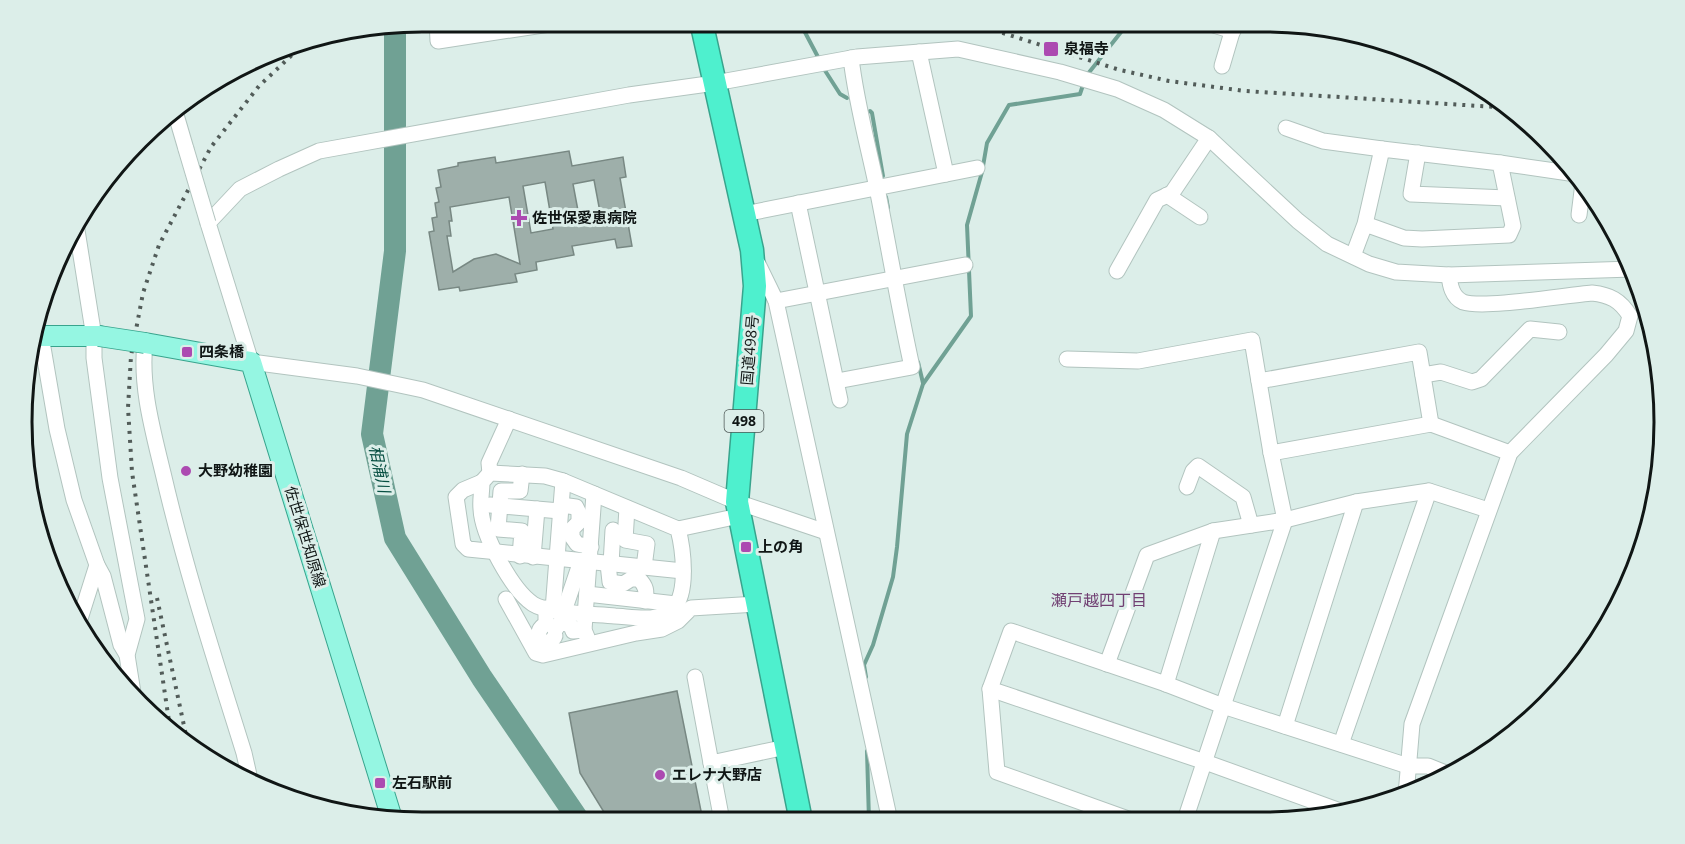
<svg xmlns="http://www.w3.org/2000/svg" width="1685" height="844" viewBox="0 0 1685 844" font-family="'Open Sans','Noto Sans JP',sans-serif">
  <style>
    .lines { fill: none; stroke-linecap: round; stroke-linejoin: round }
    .stream { stroke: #70a194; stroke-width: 4 }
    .river { stroke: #70a194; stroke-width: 22 }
    .building { fill: #9eafaa; stroke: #788883; stroke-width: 1.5; fill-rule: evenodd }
    .minor-casing { stroke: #b2c4bf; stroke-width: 17 }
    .major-casing { stroke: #38a48d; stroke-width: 22 }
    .highway-casing { stroke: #38a48d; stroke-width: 25 }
    .minor { stroke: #fff; stroke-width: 15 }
    .major { stroke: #95f6e2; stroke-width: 20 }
    .highway { stroke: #4ef0ce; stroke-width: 22 }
    .rail { stroke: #525c59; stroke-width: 4; stroke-dasharray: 3 6; stroke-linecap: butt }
    .minor-bridge-casing { stroke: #b2c4bf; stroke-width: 17; stroke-linecap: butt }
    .major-bridge-casing { stroke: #38a48d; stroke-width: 22; stroke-linecap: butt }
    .minor-bridge { stroke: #fff; stroke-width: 15 }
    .major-bridge { stroke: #95f6e2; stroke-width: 20 }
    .poi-dot { fill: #ac4ab1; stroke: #dceee9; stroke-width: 2 }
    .labels { text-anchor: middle; stroke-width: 6; stroke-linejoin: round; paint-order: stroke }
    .shield { fill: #dceee9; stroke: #4d5755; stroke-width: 1.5 }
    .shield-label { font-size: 14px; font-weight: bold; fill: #101615 }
    .poi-label { font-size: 15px; font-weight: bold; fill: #101615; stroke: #dceee9; text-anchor: start }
    .street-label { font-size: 15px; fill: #101615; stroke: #dceee9 }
    .water-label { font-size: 16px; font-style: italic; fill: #074f42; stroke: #dceee9 }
    .neighbourhood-label { font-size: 16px; fill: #714073; stroke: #dceee9 }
    .rim { fill: none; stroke: #101615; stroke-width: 3 }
  </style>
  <rect width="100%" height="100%" fill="#dceee9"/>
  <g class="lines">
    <g class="stream">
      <path d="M799 21 818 57"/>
      <path d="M824 69 840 94 847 98"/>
      <path d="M1087 75 1129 22"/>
      <path d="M870 111 872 113 883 176"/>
      <path d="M886 197 888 208"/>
      <path d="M918 362 923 383"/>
      <path d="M866 677 864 665 873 645 893 577 897 547 907 434 923 384 971 316 967 225 982 172 987 143 1009 105 1080 94 1084 82"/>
      <path d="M867 751 869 821"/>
    </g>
    <path class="river" d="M395 25V251L372 434 395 538 482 678 580 822"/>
  </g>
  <g class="building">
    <path d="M569 151 572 166 623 157 626 177 620 178 632 246 617 248 615 239 572 246 574 255 536 262 537 270 515 274 517 282 460 291 459 287 439 290 429 232 434 231 432 218 437 217 435 203 439 202 436 188 441 187 438 170 458 166V163L495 157 496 163ZM594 180 600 212 579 216 573 184ZM545 182 553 229 531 233 523 186ZM509 197 520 264 496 254 474 259 453 272 447 236H451L449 221H452L450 207Z"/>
    <path d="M677 691 703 821 610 822 580 773 569 713Z"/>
  </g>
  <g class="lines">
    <g class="minor-casing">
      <g id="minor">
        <path d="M437 21 438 41 569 21"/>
        <path d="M1204 22 1233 31"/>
        <path d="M919 52 946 174"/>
        <path d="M1222 66 1235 22"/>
        <path d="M174 108 186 149"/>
        <path d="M1286 128 1323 141 1382 149"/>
        <path d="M1418 153 1411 194 1507 198"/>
        <path d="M1500 163 1576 174"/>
        <path d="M1167 195 1200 217"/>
        <path d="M798 203 840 400"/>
        <path d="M744 214 977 168"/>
        <path d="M1579 215 1583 183"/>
        <path d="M76 224 94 337V358L110 478 137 619 127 655 134 699"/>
        <path d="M1353 256 1365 224 1382 149 1500 163 1513 226 1509 235 1422 239 1404 238 1365 224"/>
        <path d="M758 264 776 301 890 821"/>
        <path d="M1117 271 1157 200 1172 193 1209 138"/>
        <path d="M776 301 965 265"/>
        <path d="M41 336 57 429 74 500 97 565 79 622"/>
        <path d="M145 343C140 386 153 431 163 473 185 568 215 660 244 753L251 784"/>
        <path d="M1067 359 1138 361 1252 340 1271 453 1285 520 1185 820"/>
        <path d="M1423 375 1441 372 1472 382 1481 379 1530 329 1559 332"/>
        <path d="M837 381 912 367C899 308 889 248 877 188 868 145 856 102 851 58"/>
        <path d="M1259 381 1419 352 1431 424"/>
        <path d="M1271 453 1431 424 1510 453"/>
        <path d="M490 473 545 476 563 481 678 529C683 548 689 593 673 609 658 623 633 617 615 616 596 614 548 614 533 604 512 590 482 535 481 509 480 500 482 491 482 482Z"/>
        <path d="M490 473 489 463 509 419"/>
        <path d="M482 482 463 490 456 497 463 544 468 549 683 571"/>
        <path d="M1187 487 1193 471 1198 466 1243 497 1251 525"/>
        <path d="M490 505 560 511"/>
        <path d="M561 505 576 507 579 513V522L572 529V537L577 544 591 547"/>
        <path d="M627 508 625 540 647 544 644 567"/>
        <path d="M678 529 739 516"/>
        <path d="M826 532 737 502 681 478 423 390 357 376 251 362 208 223 240 189 279 169 319 151 629 95 715 83 857 57 958 49 1060 72 1117 89 1164 110 1209 138 1298 221 1327 244 1369 264 1396 272 1449 275 1632 269"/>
        <path d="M520 556 522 531 498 529 501 491H520L522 474"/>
        <path d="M533 557 537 509"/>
        <path d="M608 564 610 582 623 584 631 579H639C646 586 647 591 645 601"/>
        <path d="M611 564 613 530"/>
        <path d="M97 565 103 576 121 645 127 655"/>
        <path d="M587 594 676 604"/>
        <path d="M506 599 536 653 543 655 636 633 662 629 678 621 691 608 757 604"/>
        <path d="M546 608V624C539 628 538 632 539 639L546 643 551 642 555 636"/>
        <path d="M553 610 563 481"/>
        <path d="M564 611 581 561"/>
        <path d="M555 630 559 624 565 623 571 626 573 631 584 630"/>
        <path d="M587 637 584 630 594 494"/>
        <path d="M1107 664 1147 555 1213 531 1285 520 1356 502 1429 491 1488 510"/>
        <path d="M695 677 711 763"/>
        <path d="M1166 684 1213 531"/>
        <path d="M990 689 1205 762 1343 812"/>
        <path d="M1285 726 1356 502"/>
        <path d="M1341 744 1429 491"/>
        <path d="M1406 795 1412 724 1510 453 1606 355 1626 331 1630 316C1620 300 1610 295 1592 293 1566 295 1484 309 1463 302 1452 297 1450 285 1449 275"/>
        <path d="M1131 820 997 772 990 689 1011 631 1166 684 1223 706 1408 766H1428L1448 774"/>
        <path d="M722 821 711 763 786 747"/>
      </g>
    </g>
    <g class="major-casing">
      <g id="major">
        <path d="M31 336H99"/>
        <path d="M145 343 251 362 393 822"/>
      </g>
    </g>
    <g class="highway-casing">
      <path id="highway" d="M701 21 752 250 755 286 737 502 801 821"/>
    </g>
    <use href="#minor" class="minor"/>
    <use href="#major" class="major"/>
    <use href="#highway" class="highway"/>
    <g class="rail">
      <path d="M968 22 1120 70 1169 81 1245 91 1511 108"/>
      <path d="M157 598 187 740"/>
      <path d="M170 728 132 472 128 408 131 356 143 293 159 245 211 147 259 86 308 40"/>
    </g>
    <g class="minor-bridge-casing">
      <path id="minor-bridge" d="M186 149 208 223"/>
    </g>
    <g class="major-bridge-casing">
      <path id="major-bridge" d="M99 336 145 343"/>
    </g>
    <use href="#minor-bridge" class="minor-bridge"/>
    <use href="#major-bridge" class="major-bridge"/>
  </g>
  <g class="poi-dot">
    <rect x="1043" y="41" width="16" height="16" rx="3"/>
    <path d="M516 209h6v6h6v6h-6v6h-6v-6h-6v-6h6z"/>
    <rect x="181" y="346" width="12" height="12" rx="3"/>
    <circle cx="186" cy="471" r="6"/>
    <rect x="740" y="541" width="12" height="12" rx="3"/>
    <circle cx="660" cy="775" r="6"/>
    <rect x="374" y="777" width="12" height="12" rx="3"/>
  </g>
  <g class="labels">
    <rect class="shield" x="724.5" y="410" width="39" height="22" rx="4.5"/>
    <g class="shield-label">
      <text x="744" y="426">498</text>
    </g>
    <g class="poi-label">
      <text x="1064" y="54">泉福寺</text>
      <text x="532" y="223">佐世保愛恵病院</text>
      <text x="199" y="357">四条橋</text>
      <text x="198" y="476">大野幼稚園</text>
      <text x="758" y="552">上の角</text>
      <text x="672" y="780">エレナ大野店</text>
      <text x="392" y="788">左石駅前</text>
    </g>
    <g class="street-label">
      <text transform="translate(750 350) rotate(-85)" y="5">国道498号</text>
      <text transform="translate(305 537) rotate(73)" y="5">佐世保世知原線</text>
    </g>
    <g class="water-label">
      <text transform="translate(380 469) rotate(78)" y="6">相浦川</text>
    </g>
    <g class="neighbourhood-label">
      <text x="1099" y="606">瀬戸越四丁目</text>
    </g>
  </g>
  <path d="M0 0H1685V844H0ZM422 32H1264A390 390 0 0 1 1654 422V422A390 390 0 0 1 1264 812H422A390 390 0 0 1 32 422V422A390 390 0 0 1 422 32Z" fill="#dceee9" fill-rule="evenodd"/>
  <path class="rim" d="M422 32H1264A390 390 0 0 1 1654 422V422A390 390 0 0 1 1264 812H422A390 390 0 0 1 32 422V422A390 390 0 0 1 422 32Z"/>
</svg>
